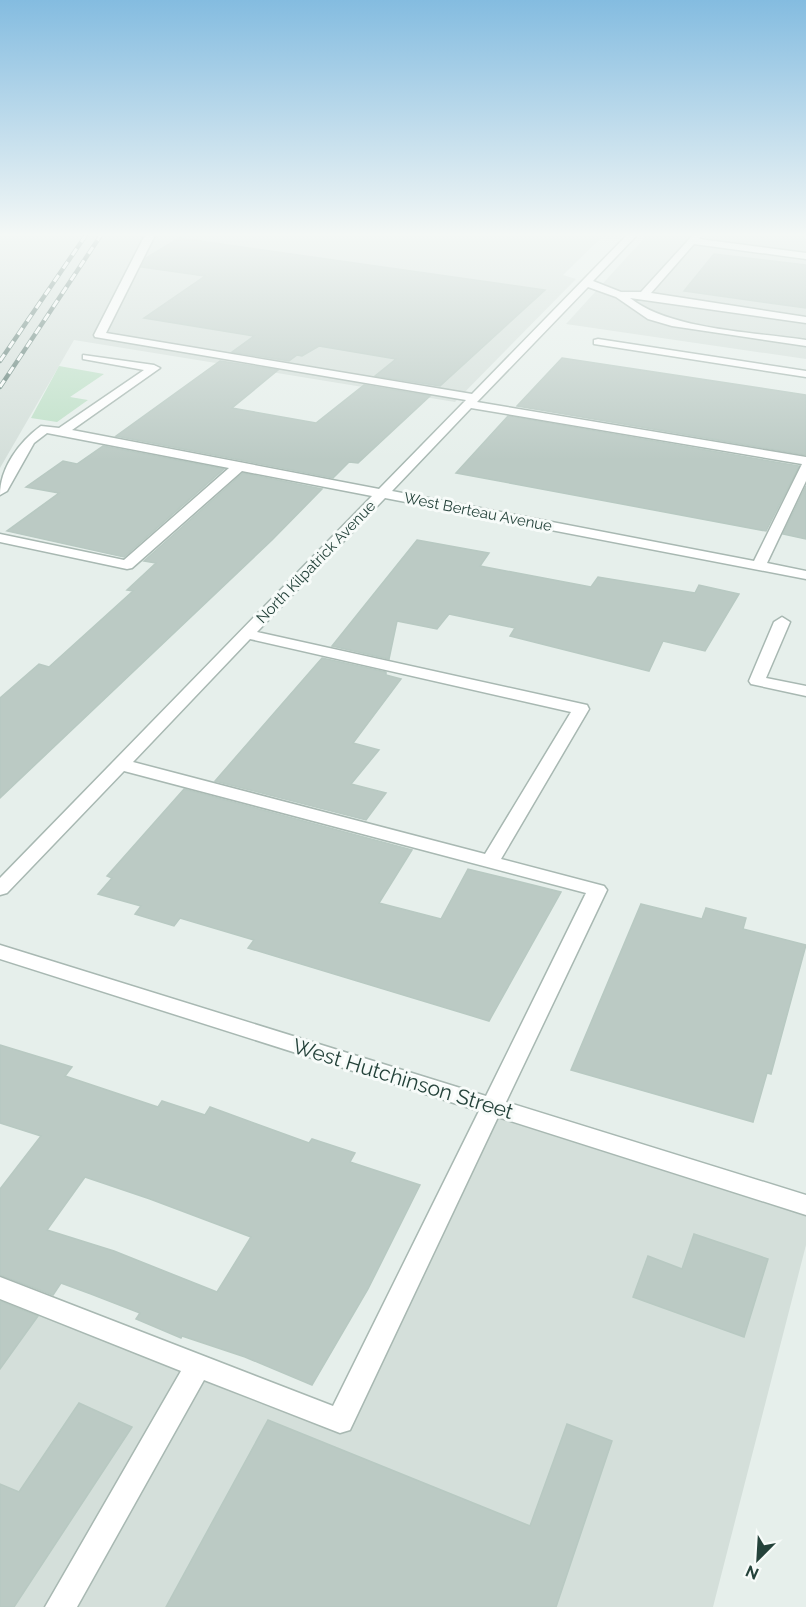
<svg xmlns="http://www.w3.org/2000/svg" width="806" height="1607" viewBox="0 0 806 1607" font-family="Raleway,sans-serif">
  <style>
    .built { fill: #d4dfda }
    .green { fill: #bfe0c8 }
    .building { fill: #bbcac4; stroke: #b8c9c2; stroke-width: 1.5; fill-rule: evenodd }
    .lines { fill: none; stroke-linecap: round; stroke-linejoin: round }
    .minor-casing { stroke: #a8b8b2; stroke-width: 3 }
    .minor { fill: #fff; fill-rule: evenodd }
    .rail-casing { stroke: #5f7d75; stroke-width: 4.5 }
    .rail { stroke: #f7fbf9; stroke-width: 3; stroke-dasharray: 8; stroke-linecap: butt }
    .labels { text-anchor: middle; stroke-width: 6; stroke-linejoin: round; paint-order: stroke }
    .far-street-label { font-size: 15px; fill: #24423a; stroke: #f7fbf9 }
    .near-street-label { font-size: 21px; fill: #24423a; stroke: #f7fbf9 }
  </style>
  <rect width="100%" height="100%" fill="#e6efeb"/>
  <g class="built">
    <path d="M0 235H604L563 275 576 279 455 402 74 340 0 468Z"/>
    <path d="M647 235H806V359L566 324Z"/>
    <path d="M482 1109 806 1210V1245L713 1607H0V1282L334 1413Z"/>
  </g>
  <path class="green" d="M59 366 104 374 70 397 88 400 57 422 31 418Z"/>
  <g class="building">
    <path d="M179 238 249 248 545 290 440 386 375 376 396 359 319 346 302 356 297 355 289 361 232 352 254 336 144 318 205 276 141 267 146 258Z"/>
    <path d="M714 254 806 265V308L684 291Z"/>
    <path d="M562 358 806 395V455L517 406Z"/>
    <path d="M220 361 278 370 232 408 316 423 364 385 430 396 358 463 349 462 333 478 116 436Z"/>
    <path d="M508 416 799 466 766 531 456 473Z"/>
    <path d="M103 446 224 469 124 557 7 531 59 493 26 487 63 461 77 464Z"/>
    <path d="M243 473 322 489 272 540 0 798V698L39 664 49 667 133 591 127 590 156 563 144 561Z"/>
    <path d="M806 486V539L783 534Z"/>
    <path d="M417 540 489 553 480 566 591 587 598 577 695 593 699 585 739 594 705 651 663 641 649 671 510 636 515 628 449 614 437 629 397 621 389 659 332 646Z"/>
    <path d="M322 658 386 672V675L401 679 353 743 379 750 351 784 386 793 366 820 215 781Z"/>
    <path d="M184 789 412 850 379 903 441 919 468 869 561 892 489 1021 248 948 254 940 180 918 174 926 135 914 141 906 98 894 112 878 107 876Z"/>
    <path d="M641 904 702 919 706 908 746 918 743 929 806 945 771 1074 767 1073 753 1122 571 1070Z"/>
    <path d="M0 1045 72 1067 65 1076 158 1107 162 1101 205 1115 210 1107 309 1143 312 1139 355 1153 350 1162 420 1185 368 1289 312 1385 245 1357 182 1336 181 1338 136 1319 140 1313 91 1294 61 1283 53 1295 0 1275V1189L41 1136 0 1123ZM85 1177 150 1199 251 1237 217 1292 114 1251 47 1230Z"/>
    <path d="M694 1234 768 1259 744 1337 633 1297 648 1256 682 1269Z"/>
    <path d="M0 1301 38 1316 0 1369Z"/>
    <path d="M79 1403 132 1427 14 1607H0V1484L19 1492Z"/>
    <path d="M268 1420 530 1526 567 1424 612 1441 556 1607H166Z"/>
  </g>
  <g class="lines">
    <g class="minor-casing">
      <g id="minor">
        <path d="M145 235H155L106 333 472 394 627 235H637L593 281 621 292H641L693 235H702L699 239 806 253V259L694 244 651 293 806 317V323L630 298C670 330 755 332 806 340V346L672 326 648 319 616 297 588 287 477 402 806 457V481L767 563 806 571V579L385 498 257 632 587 705 589 709 501 859 604 886 607 890 506 1102 806 1195V1215L498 1117 350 1430 340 1433 204 1380 77 1607H45L181 1371 0 1299V1277L333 1406 479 1111 0 959V945L486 1096 586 893 124 771 7 893 0 895V878L372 496 242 471 132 568 127 569 0 542V534L124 560 229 468 47 433 34 443 7 491 0 495C0 468 19 442 41 426L59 428 144 370 83 359V355L154 365 160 368 72 430 379 489 466 400 95 337 94 335ZM471 408 802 464 754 561 392 491ZM250 639 571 712 485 854 133 762Z"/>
        <path d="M598 339 806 371V377L594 344V340Z"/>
        <path d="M782 617 790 622 766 678 806 686V696L751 684 749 681 774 622Z"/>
      </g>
    </g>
    <use href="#minor" class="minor"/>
    <g class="rail-casing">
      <g id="rail">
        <path d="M0 361 86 235"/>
        <path d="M0 387 101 235"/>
      </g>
    </g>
    <use href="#rail" class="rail"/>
  </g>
  <linearGradient id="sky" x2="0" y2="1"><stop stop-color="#84bce0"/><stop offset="0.51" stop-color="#f4f8f6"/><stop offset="1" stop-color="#f4f8f6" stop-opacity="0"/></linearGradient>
  <rect width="806" height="460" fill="url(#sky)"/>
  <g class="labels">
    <g class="far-street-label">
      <text transform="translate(478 512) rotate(11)" y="5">West Berteau Avenue</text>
      <text transform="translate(316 562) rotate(-46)" y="5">North Kilpatrick Avenue</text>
    </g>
    <g class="near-street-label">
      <text transform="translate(403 1079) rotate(17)" y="7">West Hutchinson Street</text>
    </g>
  </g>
  <g transform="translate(758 1559) rotate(204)" stroke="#f7fbf9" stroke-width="4.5" paint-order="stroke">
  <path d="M0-4.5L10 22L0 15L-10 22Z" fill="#24423a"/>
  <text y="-9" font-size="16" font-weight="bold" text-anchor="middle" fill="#24423a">N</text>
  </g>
</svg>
